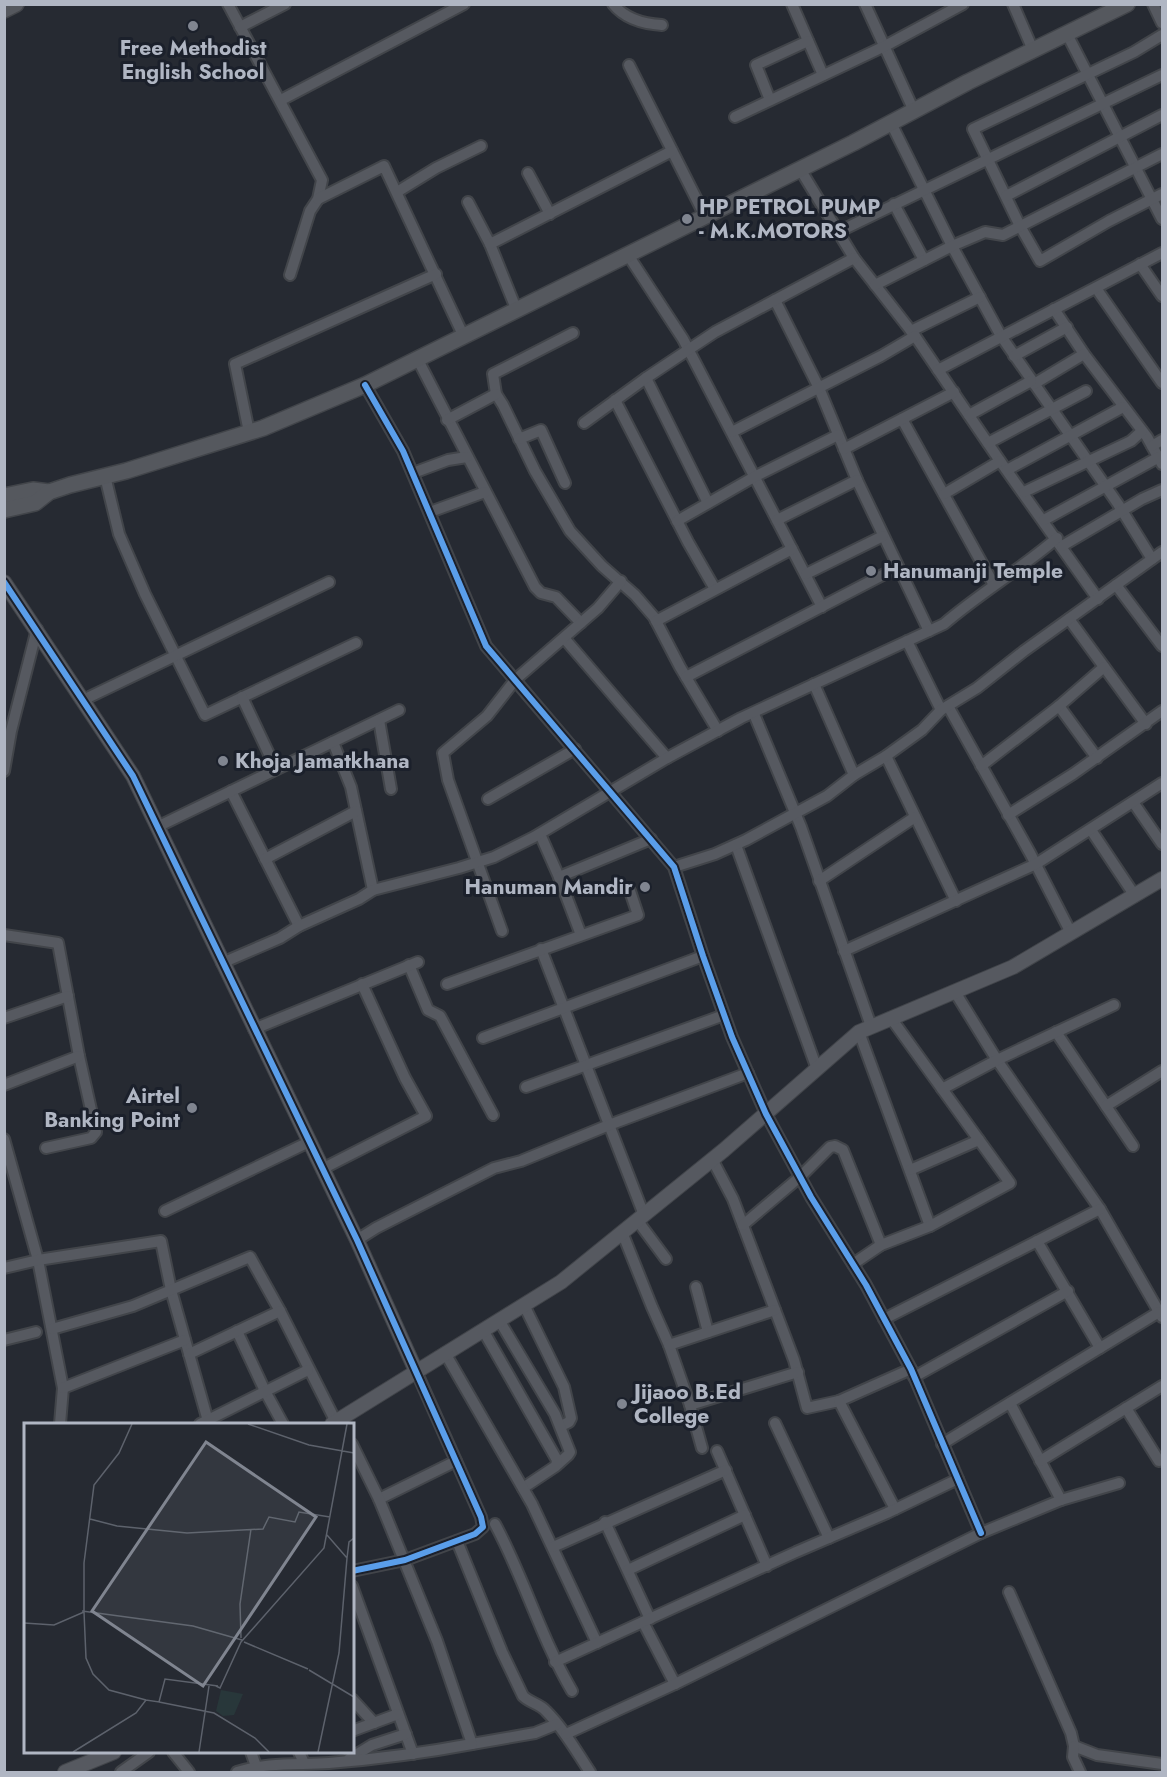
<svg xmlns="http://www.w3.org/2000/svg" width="1167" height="1777" viewBox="0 0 1167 1777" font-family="Jost,sans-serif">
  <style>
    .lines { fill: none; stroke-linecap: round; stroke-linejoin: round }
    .minor-casing { stroke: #42454a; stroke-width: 14 }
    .tertiary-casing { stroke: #42454a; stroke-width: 16 }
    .secondary-casing { stroke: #42454a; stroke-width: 18 }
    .minor { stroke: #565960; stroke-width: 10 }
    .tertiary { stroke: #565960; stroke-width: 14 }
    .secondary { stroke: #55585e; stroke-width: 15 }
    .cycleway-casing { stroke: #1b202b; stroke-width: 10 }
    .cycleway { stroke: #5a9eea; stroke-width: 6 }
    .poi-dot { fill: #808590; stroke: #1b202b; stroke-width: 2 }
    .labels { text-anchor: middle; stroke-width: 6; stroke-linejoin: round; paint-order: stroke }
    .poi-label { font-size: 21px; font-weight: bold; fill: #b0b6c3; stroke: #1b202b; text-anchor: start }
    .inset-road { fill: none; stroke: #5d626c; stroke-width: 1.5 }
    .view { fill: #808590; fill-opacity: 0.15; stroke: #808590; stroke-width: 3 }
    .inset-edge { fill: none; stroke: #b0b6c3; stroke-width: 3 }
  </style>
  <rect width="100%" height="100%" fill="#262a32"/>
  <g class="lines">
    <g class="minor-casing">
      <g id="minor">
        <path d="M228 4 322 180 318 199 310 211 290 275"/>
        <path d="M613 4C625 19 644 24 662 25"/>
        <path d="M792 4 823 75"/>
        <path d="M865 4 914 111"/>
        <path d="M1013 4 1033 50"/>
        <path d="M1153 4 1162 23"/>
        <path d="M240 27 285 4"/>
        <path d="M1067 34 1162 219"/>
        <path d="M1162 35 1134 52 973 129 1020 226 1040 261 1109 221 1162 194"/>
        <path d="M629 65 705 216"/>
        <path d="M281 100 464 4"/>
        <path d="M770 100 756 65 808 41"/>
        <path d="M735 117 885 46 963 4"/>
        <path d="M891 123 952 246 1001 336 1118 504 1152 559"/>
        <path d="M800 169 854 258 915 336 1000 461 1098 599"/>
        <path d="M528 173 550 214"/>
        <path d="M397 192 436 168 481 146"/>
        <path d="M1006 196 1162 115"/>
        <path d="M318 199 384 166 464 337"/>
        <path d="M468 202 490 244 517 311"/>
        <path d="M894 204 924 260"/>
        <path d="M838 232 1162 75"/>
        <path d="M490 244 672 151"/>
        <path d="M628 255 683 339 822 607"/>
        <path d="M1140 264 1162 296"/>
        <path d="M875 285 952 246 985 232 1003 235 1162 154"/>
        <path d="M1096 288 1162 383"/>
        <path d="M775 300 819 388 857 480 929 631"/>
        <path d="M1054 309 1084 354 1147 437 1162 464"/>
        <path d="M911 331 980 297"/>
        <path d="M573 333 493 374 496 394 503 405 535 471 570 531 602 566 635 595 654 617 680 667 718 731"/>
        <path d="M1014 356 1067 327"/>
        <path d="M418 360 535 587 541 593 556 597 581 623"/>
        <path d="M938 370 1162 253"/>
        <path d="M646 378 708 503"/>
        <path d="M1034 384 1084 354"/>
        <path d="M365 385 403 451 486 646 674 867 703 956 732 1037 766 1114 811 1197 866 1285 911 1369 981 1533"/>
        <path d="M615 400 688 542 715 589"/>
        <path d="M969 415 1031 381"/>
        <path d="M902 419 994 585"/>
        <path d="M447 420 496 394"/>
        <path d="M584 423 646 378 715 332 854 258"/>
        <path d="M249 432 235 364 436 274"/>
        <path d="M732 432 881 356 915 336"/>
        <path d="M519 439 541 430 565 483"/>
        <path d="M988 443 1086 391"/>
        <path d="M1152 446 1162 440"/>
        <path d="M844 449 954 392"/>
        <path d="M1007 470 1123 407"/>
        <path d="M413 473 448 460 467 457"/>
        <path d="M105 476 119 534 145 594 205 715 356 643"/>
        <path d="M1024 492 1131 441 1142 431"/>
        <path d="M944 494 1000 461"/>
        <path d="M430 512 485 492"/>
        <path d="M777 520 857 480"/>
        <path d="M1044 520 1159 457"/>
        <path d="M677 521 754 477 838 435"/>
        <path d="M1062 546 1142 499 1162 490"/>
        <path d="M806 574 883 536"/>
        <path d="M1116 585 1162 646"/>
        <path d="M1069 619 1146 724"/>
        <path d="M656 621 792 549"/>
        <path d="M564 638 667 758"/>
        <path d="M907 641 941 710"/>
        <path d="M686 677 898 567"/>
        <path d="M814 684 854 775"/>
        <path d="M242 697 276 769"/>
        <path d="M83 700 329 582"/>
        <path d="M948 706 1030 853 1071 933"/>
        <path d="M1059 706 1097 758"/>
        <path d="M754 714 801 827 871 1026"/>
        <path d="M379 720 391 789"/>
        <path d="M333 742 351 787 373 890"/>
        <path d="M886 756 956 901"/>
        <path d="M981 766 1059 706 1104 667"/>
        <path d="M4 771 11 731 37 629"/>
        <path d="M231 791 299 926"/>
        <path d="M488 799 575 749"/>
        <path d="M1133 802 1162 844"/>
        <path d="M1008 815 1073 774 1162 711"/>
        <path d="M157 827 399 710"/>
        <path d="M1091 830 1135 896"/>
        <path d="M540 834 559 877 581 935"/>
        <path d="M736 845 817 1069"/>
        <path d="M265 859 356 811"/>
        <path d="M674 867 715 854 746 840 827 796 854 775 886 756 922 730 941 710 977 688 1024 651 1162 552"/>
        <path d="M559 877 651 839"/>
        <path d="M819 881 915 817"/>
        <path d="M502 931 448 780 443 753 487 716 516 679 598 608 621 581"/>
        <path d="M4 935 58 943 79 1056 96 1132 91 1138 46 1148"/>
        <path d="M541 949 644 1215"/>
        <path d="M844 951 1036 864 1162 783"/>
        <path d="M222 963 280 938 299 926 359 899 373 890 459 868 494 857 534 837 667 758 741 718 944 624C980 593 1021 569 1057 538"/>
        <path d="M409 965 428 1010 440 1016 493 1115"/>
        <path d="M447 984 638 915 630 891"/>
        <path d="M955 992 997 1060 1100 1209 1162 1317"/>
        <path d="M4 1018 68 996"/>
        <path d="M254 1029 418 962"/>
        <path d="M859 1032 930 1226"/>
        <path d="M1056 1032 1133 1146"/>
        <path d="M483 1038 703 956"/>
        <path d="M4 1085 79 1056"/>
        <path d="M526 1087 724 1015"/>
        <path d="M942 1089 997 1060 1114 1005"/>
        <path d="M1106 1106 1162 1071"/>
        <path d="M4 1139 38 1260 63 1388 60 1424"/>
        <path d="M712 1159 733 1199 794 1360 807 1408 839 1401 911 1369"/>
        <path d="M322 1169 426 1116 405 1078 362 984"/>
        <path d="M910 1170 979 1140"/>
        <path d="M165 1211 309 1142"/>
        <path d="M637 1220 666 1259"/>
        <path d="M743 1225 801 1176 830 1147 835 1146 843 1150 881 1245"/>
        <path d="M622 1232 652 1307 669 1345 690 1405 702 1448"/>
        <path d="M357 1240 376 1228 494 1168 521 1161 609 1125 748 1073"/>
        <path d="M1037 1241 1100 1348"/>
        <path d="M853 1264 881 1245 930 1226 1010 1183 891 1018"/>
        <path d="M4 1268 38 1260 161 1241 171 1290 208 1421"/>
        <path d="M696 1287 708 1332"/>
        <path d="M524 1305 564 1387 571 1418 569 1422 561 1426"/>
        <path d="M884 1319 1100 1209"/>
        <path d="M499 1320 555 1414 570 1452 568 1455 558 1464"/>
        <path d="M52 1329 133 1306 250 1257 280 1311 336 1422"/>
        <path d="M483 1330 557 1460 556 1466 523 1488"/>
        <path d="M237 1331 265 1391 283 1424"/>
        <path d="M4 1340 36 1332"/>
        <path d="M669 1345 775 1310"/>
        <path d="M445 1353 532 1504 597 1643"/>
        <path d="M189 1354 280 1311"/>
        <path d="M914 1377 1068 1291"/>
        <path d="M63 1388 185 1340"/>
        <path d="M839 1401 895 1509"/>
        <path d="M1010 1403 1061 1500"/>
        <path d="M690 1405 798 1372"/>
        <path d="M1126 1408 1159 1461"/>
        <path d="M775 1423 829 1538"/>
        <path d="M200 1424 308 1370"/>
        <path d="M942 1444 1159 1312"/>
        <path d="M717 1451 767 1566"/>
        <path d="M1040 1461 1162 1386"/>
        <path d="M379 1499 456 1461"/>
        <path d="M605 1522 650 1619"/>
        <path d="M495 1524C524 1578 541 1638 572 1691"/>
        <path d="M457 1541 502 1652 523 1696C530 1703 540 1704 546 1711 564 1729 576 1751 590 1772"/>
        <path d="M553 1547 726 1470"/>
        <path d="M628 1570 745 1515"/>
        <path d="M352 1571 405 1560 475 1534 483 1527 481 1517 416 1371"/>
        <path d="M352 1586 413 1754"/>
        <path d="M1009 1592 1071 1733 1074 1746 1097 1755 1162 1764"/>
        <path d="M643 1622 675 1684"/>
        <path d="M555 1662 796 1552 887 1513 958 1479"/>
        <path d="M352 1699 374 1723"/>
        <path d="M352 1731 398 1714"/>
        <path d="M566 1734 675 1684 981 1533 1061 1500 1119 1483"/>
        <path d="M472 1744 535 1733 557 1724"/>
        <path d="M1074 1746 1073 1757 1080 1772"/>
        <path d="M173 1752 189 1772"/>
        <path d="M251 1752 256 1766"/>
        <path d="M299 1752 304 1763"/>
        <path d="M349 1759 372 1745 406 1734"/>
        <path d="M121 1772 149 1752"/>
        <path d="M237 1772C267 1762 297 1765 329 1763 377 1759 424 1753 472 1744L437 1641 379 1499 352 1444"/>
      </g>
    </g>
    <g class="tertiary-casing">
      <g id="tertiary">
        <path d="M4 582 133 776 357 1240 416 1371"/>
        <path d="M332 1424 561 1282 724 1150 859 1032 1013 967 1162 879"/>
        <path d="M65 1772 114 1752"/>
      </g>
    </g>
    <g class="secondary-casing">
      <g id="secondary">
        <path d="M4 10 16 4"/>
        <path d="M4 496 33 490 49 492"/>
        <path d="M4 510 35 503 49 492 70 485 126 471 263 428 365 385 853 143 968 82 1127 4"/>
      </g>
    </g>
    <use href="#minor" class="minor"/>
    <use href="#tertiary" class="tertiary"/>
    <use href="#secondary" class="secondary"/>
    <g class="cycleway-casing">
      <g id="cycleway">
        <path d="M365 385 403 451 486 646 674 867 703 956 732 1037 766 1114 811 1197 866 1285 911 1369 981 1533"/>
        <path d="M4 582 133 776 357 1240 481 1517 483 1527 475 1534 405 1560 352 1571"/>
      </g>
    </g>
    <use href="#cycleway" class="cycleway"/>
  </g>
  <g class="poi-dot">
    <circle cx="193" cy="26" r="6"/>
    <circle cx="687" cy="219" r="6"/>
    <circle cx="871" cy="571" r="6"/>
    <circle cx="223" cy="761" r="6"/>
    <circle cx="645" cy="887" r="6"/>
    <circle cx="192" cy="1108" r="6"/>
    <circle cx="622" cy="1404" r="6"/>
  </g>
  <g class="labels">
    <g class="poi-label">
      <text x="193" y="55" text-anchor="middle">Free Methodist<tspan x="193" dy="24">English School</tspan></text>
      <text x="699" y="214">HP PETROL PUMP<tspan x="699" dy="24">- M.K.MOTORS</tspan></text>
      <text x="883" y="578">Hanumanji Temple</text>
      <text x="235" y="768">Khoja Jamatkhana</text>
      <text x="633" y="894" text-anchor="end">Hanuman Mandir</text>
      <text x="180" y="1103" text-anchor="end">Airtel<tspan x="180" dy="24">Banking Point</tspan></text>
      <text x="634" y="1399">Jijaoo B.Ed<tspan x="634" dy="24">College</tspan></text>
    </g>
  </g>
  <g transform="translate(24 1423)">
    <rect width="330" height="330" fill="#262a32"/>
    <path d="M197 267 219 271 210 292 199 293 192 288Z" fill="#28373a"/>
    <path class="inset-road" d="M224 1 285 22 330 30M66 96 93 103 163 110 239 106 245 94 271 99 275 89 306 94M323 135 325 119 330 115M58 188 169 203 218 217M60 189 62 235 69 251 85 267 122 277M0 200 30 202 60 189V140L70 62 95 30 108 1M217 215 216 181 227 106M220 219 284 246M285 247 330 274M192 263 196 265 217 219 300 125 323 1M135 279 190 290 231 315 245 329M49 329 112 290 122 277 135 279 141 256 194 263M175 329 185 263M294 329 315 230 323 135 303 112"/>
    <path class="view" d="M182 19 292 94 179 263 68 188Z"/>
    <rect width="330" height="330" class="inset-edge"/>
  </g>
  <rect width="1167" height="1777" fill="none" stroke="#b0b6c3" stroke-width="12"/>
</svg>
